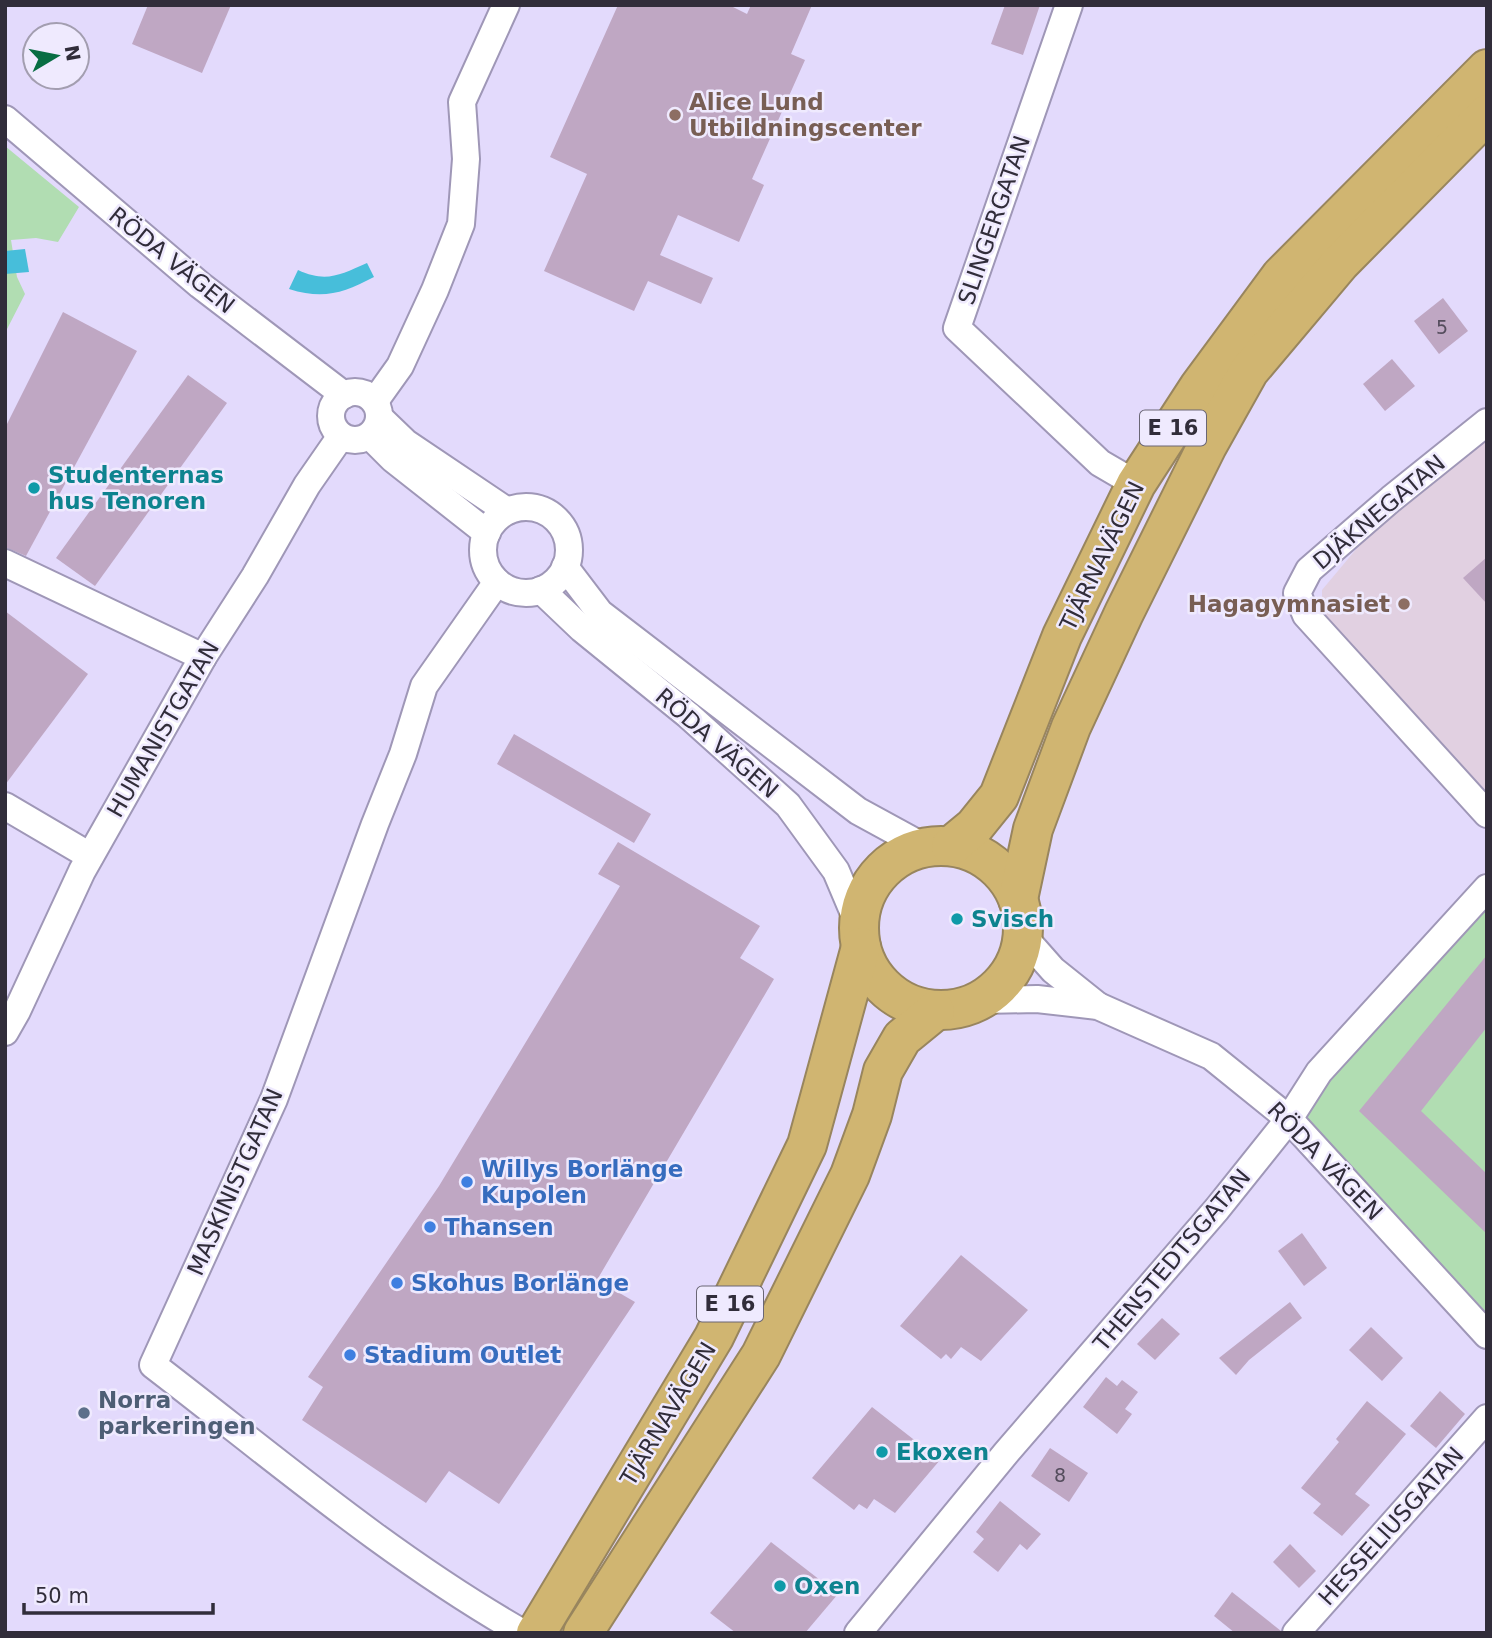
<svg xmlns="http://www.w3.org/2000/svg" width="1492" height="1638" viewBox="0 0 1492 1638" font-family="'DejaVu Sans',sans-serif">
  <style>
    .education { fill: #e1d0e1 }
    .green { fill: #b1ddb2 }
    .water { fill: #47beda }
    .building { fill: #bfa7c3 }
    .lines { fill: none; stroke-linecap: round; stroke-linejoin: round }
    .minor-casing { stroke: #9f97b7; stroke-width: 30 }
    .highway-casing { stroke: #98855e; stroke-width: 42 }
    .minor { stroke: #fff; stroke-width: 26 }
    .highway { stroke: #d0b571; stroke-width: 38 }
    .education-dot { fill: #8d6e63; stroke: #efeafe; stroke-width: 2.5 }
    .culture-dot { fill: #0f9aa8; stroke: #efeafe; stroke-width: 2.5 }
    .shop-dot { fill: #3f7fe0; stroke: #efeafe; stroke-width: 2.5 }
    .service-dot { fill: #5c6f8a; stroke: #efeafe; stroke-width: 2.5 }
    .labels { text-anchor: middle; stroke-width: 5; stroke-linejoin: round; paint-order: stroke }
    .number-label { font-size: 19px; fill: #544c5c }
    .shield { fill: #efeafe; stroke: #6a6675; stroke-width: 2 }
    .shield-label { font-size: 21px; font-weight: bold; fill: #312d3a }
    .education-label { font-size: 23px; font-weight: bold; fill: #785e54; stroke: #efeafe; text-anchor: start }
    .street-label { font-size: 23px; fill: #312d3a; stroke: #efeafe }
    .culture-label { font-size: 23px; font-weight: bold; fill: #0d838f; stroke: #efeafe; text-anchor: start }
    .shop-label { font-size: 23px; font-weight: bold; fill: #366cbe; stroke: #efeafe; text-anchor: start }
    .service-label { font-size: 23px; font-weight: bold; fill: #4e5e75; stroke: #efeafe; text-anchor: start }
  </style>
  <rect width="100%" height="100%" fill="#e3dafc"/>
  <path class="education" d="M1487 432V802L1322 617V590L1394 504Z"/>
  <g class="green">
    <path d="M5 146 79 207 58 242 36 238 11 240 17 277 25 294 5 333Z"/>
    <path d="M1487 888V1335L1289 1119Z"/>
  </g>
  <g class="water">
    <path d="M25 249 29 272 5 274V251Z"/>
    <path d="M367 263 374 277C343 293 324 300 289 289L298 270C326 283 340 275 367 263Z"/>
  </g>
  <g class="building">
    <path d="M148 5H231L202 73 132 44Z"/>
    <path d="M618 5H729L747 14 751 5H812L791 54 805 60 752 179 764 185 739 242 678 215 660 255 713 278 701 304 648 281 634 311 544 271 587 174 550 157Z"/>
    <path d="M1005 5H1040L1023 55 991 44Z"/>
    <path d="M1443 298 1468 331 1439 354 1414 321Z"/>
    <path d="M63 312 137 351 26 556 5 547V428Z"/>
    <path d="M1392 359 1415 386 1385 411 1363 384Z"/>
    <path d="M188 375 227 403 95 586 56 558Z"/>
    <path d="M1487 557V604L1463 578Z"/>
    <path d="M5 611 88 674 5 785Z"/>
    <path d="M514 734 651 814 634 843 497 764Z"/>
    <path d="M618 842 760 926 740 958 774 979 597 1280 635 1302 499 1504 449 1471 426 1503 302 1420 323 1387 308 1377 439 1186 620 886 598 874Z"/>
    <path d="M1487 955V1027L1421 1111 1487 1174V1234L1359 1111Z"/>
    <path d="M1302 1233 1327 1268 1304 1286 1278 1251Z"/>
    <path d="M961 1255 1028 1310 981 1361 961 1347 951 1359 946 1354 941 1359 900 1326Z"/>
    <path d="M1290 1302 1302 1318 1249 1360 1236 1375 1219 1358Z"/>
    <path d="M1162 1318 1180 1334 1155 1360 1137 1344Z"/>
    <path d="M1371 1327 1403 1358 1382 1381 1349 1350Z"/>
    <path d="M1106 1377 1117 1386 1122 1380 1138 1392 1125 1409 1132 1414 1117 1434 1083 1407Z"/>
    <path d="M1440 1391 1465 1414 1436 1448 1410 1426Z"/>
    <path d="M1367 1401 1406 1434 1355 1494 1370 1505 1342 1536 1313 1513 1321 1504 1301 1488 1339 1442 1336 1439Z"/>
    <path d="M872 1407 940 1460 895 1513 874 1499 867 1509 859 1504 854 1510 812 1478Z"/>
    <path d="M1050 1448 1088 1473 1069 1502 1031 1476Z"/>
    <path d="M1000 1501 1041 1534 1027 1550 1020 1544 998 1572 973 1552 984 1539 976 1532Z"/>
    <path d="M771 1542 838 1594 805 1633H736L710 1613Z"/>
    <path d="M1290 1544 1316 1571 1299 1588 1273 1562Z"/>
    <path d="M1232 1592 1281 1631V1633H1235L1214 1616Z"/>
  </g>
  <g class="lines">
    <g class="minor-casing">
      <g id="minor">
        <path d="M1069 5 957 328 1100 463 1136 484"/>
        <path d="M5 119 200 285 344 395"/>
        <circle cx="355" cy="416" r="24"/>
        <path d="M375 401 400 366 435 290 461 224 466 159 462 102 506 5"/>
        <path d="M380 418 406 443 507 511"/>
        <path d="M1487 422 1391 499 1309 570 1297 593 1306 615 1487 814"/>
        <path d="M370 436 393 459 487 533"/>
        <circle cx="526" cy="550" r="43"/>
        <path d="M5 563 203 657"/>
        <path d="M565 567 600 613 858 811 924 847"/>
        <path d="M497 582 424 686 403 754 375 824 274 1099 153 1365C273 1457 391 1558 523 1633"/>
        <path d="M541 590 582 629 688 715 788 805 836 871 858 923"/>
        <path d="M5 806 90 856"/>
        <path d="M1023 936 1053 970 1098 1006"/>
        <path d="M983 1000 1037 999 1098 1006 1211 1056 1289 1119 1487 1335"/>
        <path d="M5 1032 17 1011 82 871 203 657 255 576 307 485 341 436"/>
        <path d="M858 1633 1006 1453 1217 1209 1289 1119 1319 1072 1487 888"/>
        <path d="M1296 1633 1487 1418"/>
      </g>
    </g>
    <g class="highway-casing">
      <g id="highway">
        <circle cx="941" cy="928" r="82"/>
        <path d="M951 846 974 827 999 796 1062 636 1136 484 1199 387 1281 276 1487 69"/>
        <path d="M1018 899 1033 829 1071 727 1124 613 1207 446 1249 371 1340 263 1487 114"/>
        <path d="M536 1633 714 1337 807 1145 861 947"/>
        <path d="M583 1633 761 1355 850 1175 872 1115 883 1071 902 1038 935 1011"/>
      </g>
    </g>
    <use href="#minor" class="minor"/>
    <use href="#highway" class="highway"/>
  </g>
  <g class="education-dot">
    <circle cx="675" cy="115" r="7"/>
    <circle cx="1404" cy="604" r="7"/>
  </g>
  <g class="culture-dot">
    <circle cx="34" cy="488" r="7"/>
    <circle cx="957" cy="919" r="7"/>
    <circle cx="882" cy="1452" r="7"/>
    <circle cx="780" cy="1586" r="7"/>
  </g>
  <g class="shop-dot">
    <circle cx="467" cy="1182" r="7"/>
    <circle cx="430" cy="1227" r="7"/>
    <circle cx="397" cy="1283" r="7"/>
    <circle cx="350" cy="1355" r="7"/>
  </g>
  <circle class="service-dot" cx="84" cy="1413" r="7"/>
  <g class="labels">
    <g class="number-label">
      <text x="1442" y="334">5</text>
      <text x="1060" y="1482">8</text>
    </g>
    <g class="shield">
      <rect x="1140" y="410.5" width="66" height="35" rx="5"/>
      <rect x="697" y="1286.5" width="66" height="35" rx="5"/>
    </g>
    <g class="shield-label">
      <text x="1173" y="435">E 16</text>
      <text x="730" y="1311">E 16</text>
    </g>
    <g class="education-label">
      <text x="689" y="110">Alice Lund<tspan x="689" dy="26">Utbildningscenter</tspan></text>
      <text x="1390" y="612" text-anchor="end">Hagagymnasiet</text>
    </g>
    <g class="street-label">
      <text transform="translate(994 220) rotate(-71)" y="8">SLINGERGATAN</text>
      <text transform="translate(172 260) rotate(39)" y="8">RÖDA VÄGEN</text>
      <text transform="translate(1379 512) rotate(-40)" y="8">DJÄKNEGATAN</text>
      <text transform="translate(1102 556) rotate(-64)" y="8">TJÄRNAVÄGEN</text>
      <text transform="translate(163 729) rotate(-60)" y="8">HUMANISTGATAN</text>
      <text transform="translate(717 743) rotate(41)" y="8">RÖDA VÄGEN</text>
      <text transform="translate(1325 1161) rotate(46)" y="8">RÖDA VÄGEN</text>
      <text transform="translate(235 1182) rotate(-66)" y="8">MASKINISTGATAN</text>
      <text transform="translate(1172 1260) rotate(-50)" y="8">THENSTEDTSGATAN</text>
      <text transform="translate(668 1414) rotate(-59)" y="8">TJÄRNAVÄGEN</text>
      <text transform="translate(1391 1526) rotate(-48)" y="8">HESSELIUSGATAN</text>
    </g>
    <g class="culture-label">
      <text x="48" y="483">Studenternas<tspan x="48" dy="26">hus Tenoren</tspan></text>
      <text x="971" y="927">Svisch</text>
      <text x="896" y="1460">Ekoxen</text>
      <text x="794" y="1594">Oxen</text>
    </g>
    <g class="shop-label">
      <text x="481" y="1177">Willys Borlänge<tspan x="481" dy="26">Kupolen</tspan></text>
      <text x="444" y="1235">Thansen</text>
      <text x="411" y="1291">Skohus Borlänge</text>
      <text x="364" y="1363">Stadium Outlet</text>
    </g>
    <g class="service-label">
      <text x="98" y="1408">Norra<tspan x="98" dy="26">parkeringen</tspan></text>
    </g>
  </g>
  <rect width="1492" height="1638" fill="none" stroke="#312d3a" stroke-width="14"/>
  <g transform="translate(56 56) rotate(80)"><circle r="33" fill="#efeafe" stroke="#a39eb0" stroke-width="2"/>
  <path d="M0-5L12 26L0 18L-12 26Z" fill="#086d43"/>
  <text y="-10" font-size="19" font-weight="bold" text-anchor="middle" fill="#312d3a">N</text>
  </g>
  <path d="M24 1603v10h189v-10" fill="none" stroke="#312d3a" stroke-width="3.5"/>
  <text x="35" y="1603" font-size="21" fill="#312d3a" stroke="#efeafe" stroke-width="5" paint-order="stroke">50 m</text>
</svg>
